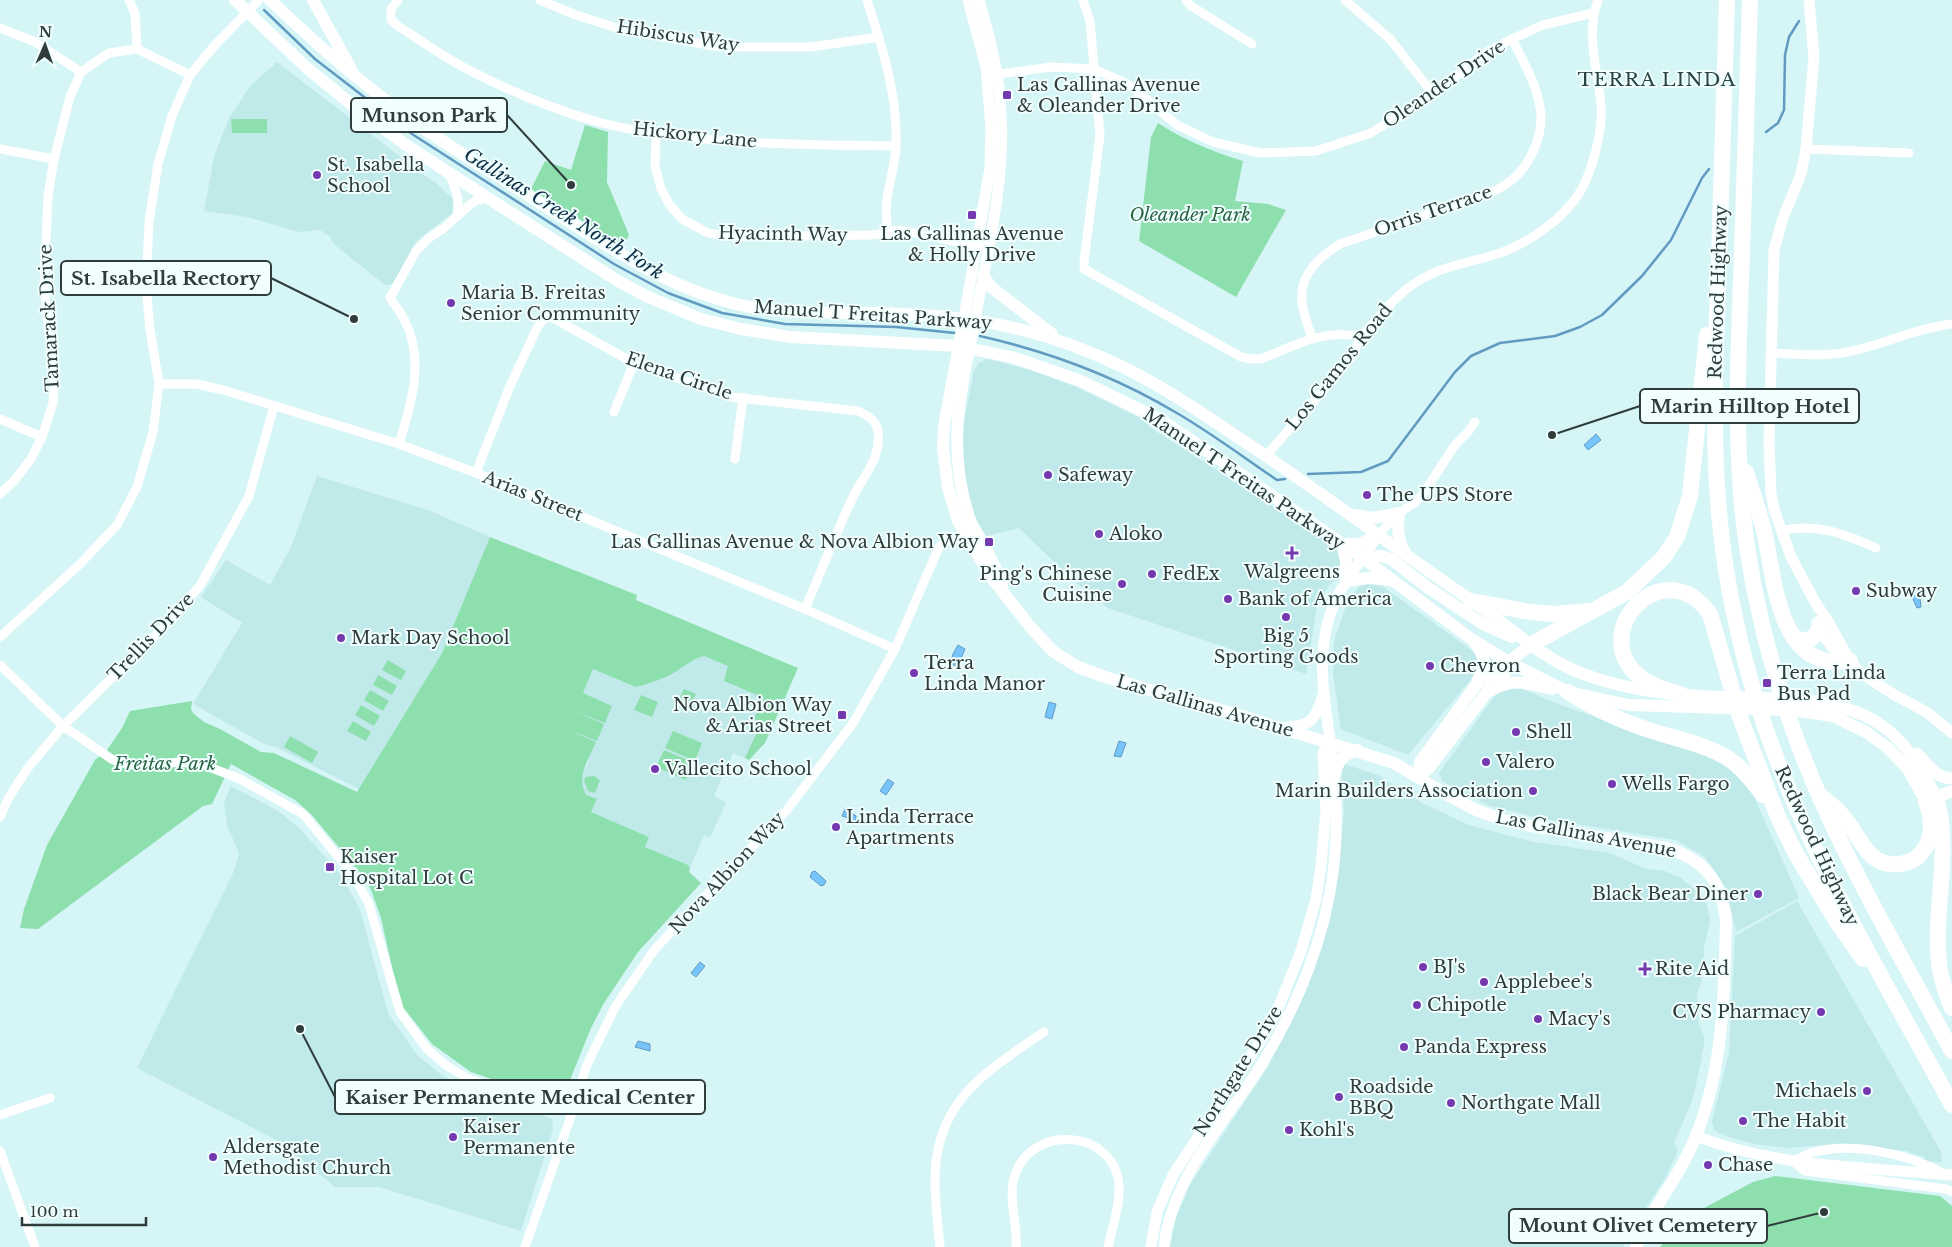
<svg xmlns="http://www.w3.org/2000/svg" width="1952" height="1247" viewBox="0 0 1952 1247" font-family="'Libre Baskerville',serif">
  <style>
    .built { fill: #c0e9ea }
    .green { fill: #8edfae }
    .water { fill: #76c4fb; stroke: #619bc2 }
    .lines { fill: none; stroke-linecap: round; stroke-linejoin: round }
    .stream { stroke: #619bc2; stroke-width: 2.5 }
    .minor { stroke: #fff; stroke-width: 9 }
    .tertiary { stroke: #fff; stroke-width: 11 }
    .secondary { stroke: #fff; stroke-width: 12 }
    .motorway { stroke: #fff; stroke-width: 16 }
    .poi-dot { fill: #7539af; stroke: #f1fefe; stroke-width: 2 }
    .labels { text-anchor: middle; stroke-width: 4; stroke-linejoin: round; paint-order: stroke }
    .street-label { font-size: 18px; fill: #2f3c3c; stroke: #f1fefe }
    .poi-label { font-size: 18px; fill: #2f3c3c; stroke: #f1fefe; text-anchor: start }
    .park-label { font-size: 18px; font-style: italic; fill: #286443; stroke: #f1fefe }
    .neighbourhood-label { font-size: 19px; letter-spacing: 1px; fill: #294546; stroke: #f1fefe }
    .water-label { font-size: 19px; font-style: italic; fill: #0d3046; stroke: #f1fefe }
    .leader { fill: none; stroke: #2f3c3c; stroke-width: 2 }
    .callout-dot { fill: #2f3c3c; stroke: #f1fefe; stroke-width: 2 }
    .callout { fill: #f1fefe; stroke: #2f3c3c; stroke-width: 2 }
    .callout-label { font-size: 19px; text-anchor: middle; font-weight: bold; fill: #2f3c3c }
  </style>
  <rect width="100%" height="100%" fill="#d5f5f6"/>
  <g class="built">
    <path d="M277 62 402 158 412 168 435 182 453 199 452 213 415 242 396 284 385 285 336 246 329 236 320 230 299 232 247 217 204 211 214 157 228 120 251 85Z"/>
    <path d="M988 359 1031 370 1076 387 1138 417 1154 430 1319 536 1339 552 1342 571 1337 579 1329 585 1317 607 1306 674 1108 608 1074 581 1019 528 986 536 975 518 964 487 961 436 974 371 979 363Z"/>
    <path d="M317 476 428 510 490 537 442 653 359 789 276 747 264 744 193 704 242 623 201 597 226 560 270 585 291 547Z"/>
    <path d="M1369 582 1382 586 1474 652 1479 662 1477 672 1408 755 1341 729 1333 673 1334 641 1347 603 1359 586Z"/>
    <path d="M704 656 729 666 724 681 764 698 755 719 761 722 745 758 733 753 714 796 726 802 710 838 704 835 690 868 688 865 645 847 649 837 591 812 582 787 581 779 589 760 559 747 593 668 636 687 676 671 690 662Z"/>
    <path d="M1518 687 1558 704 1723 762 1753 794 1799 898 1736 932 1726 888 1705 857 1676 840 1544 819 1490 806 1442 781 1439 773 1497 693Z"/>
    <path d="M1344 764 1378 775 1424 804 1469 825 1534 842 1609 853 1647 869 1665 871 1681 878 1705 898 1710 921 1704 948 1703 975 1697 995 1699 1024 1704 1037V1044L1698 1076 1691 1104 1674 1142 1678 1151 1665 1178 1627 1238 1623 1247H1170L1176 1218 1190 1185 1268 1067 1286 1029 1339 866 1344 810 1342 770Z"/>
    <path d="M231 786 280 812 300 829 342 876 360 910 388 1013 417 1055 444 1077 552 1119 553 1129 521 1231 379 1187H335L282 1143 137 1068 234 871 239 853 227 825 224 803Z"/>
    <path d="M1797 901 1941 1152 1942 1162 1924 1161V1157L1906 1151 1866 1146 1844 1145V1143L1789 1148 1754 1144 1726 1136 1714 1130 1712 1121 1729 1053 1735 936Z"/>
  </g>
  <g class="green">
    <path d="M231 119H267V133H232Z"/>
    <path d="M1158 123C1186 141 1211 151 1243 161L1235 201 1268 204 1286 210 1236 297 1139 241 1151 137Z"/>
    <path d="M585 125 608 132 607 182 629 235 623 246 531 189 545 161 571 170Z"/>
    <path d="M490 537 637 595 636 600 798 668 765 743 749 760 745 758 761 723 754 719 764 698 724 681 728 666 704 656C693 659 686 665 677 671 664 679 650 683 636 687L593 669 583 693 612 706 605 723 575 711 604 724 597 741 567 729 596 742C588 760 576 777 586 795L597 799 591 812 649 837 645 847 688 865 690 868 689 872 701 883 638 952 604 1003 591 1028 566 1090 555 1096H542L471 1072 432 1044 403 1007 395 981 381 918 371 890 362 875 311 814 295 800 231 764 212 804 203 806 38 929 20 928 24 909 47 845 95 760 107 750 122 728 130 711 192 701 191 709 193 713 204 722 220 729 261 752 274 753 357 792 442 653Z"/>
    <path d="M388 660 406 671 401 680 382 670Z"/>
    <path d="M378 675 397 686 392 695 373 685Z"/>
    <path d="M684 689 696 694 690 706 678 701Z"/>
    <path d="M370 690 389 701 383 711 364 700Z"/>
    <path d="M641 695 658 702 652 717 634 710Z"/>
    <path d="M361 705 380 716 374 726 355 715Z"/>
    <path d="M353 721 371 732 366 741 347 731Z"/>
    <path d="M673 731 702 743 695 761 665 748Z"/>
    <path d="M290 736 318 752 312 763 284 747Z"/>
    <path d="M664 750 693 762 686 780 656 767Z"/>
    <path d="M594 776 600 780 595 793 588 791 584 780 586 777Z"/>
    <path d="M1775 1176 1940 1196 1952 1206V1247H1660L1687 1217 1753 1182Z"/>
  </g>
  <g class="water">
    <path d="M1596 434 1601 440 1588 450 1584 445Z"/>
    <path d="M1919 591 1922 598 1920 599 1921 607 1917 608 1911 595Z"/>
    <path d="M958 645 965 649 958 666 950 664 953 654Z"/>
    <path d="M1049 702 1056 704 1052 719 1045 717Z"/>
    <path d="M1119 741 1126 743 1121 757 1114 756Z"/>
    <path d="M888 779 894 783 886 795 880 791Z"/>
    <path d="M845 809 856 816V824H851V819L842 816Z"/>
    <path d="M815 871 826 881 824 885 821 886 810 877 812 872Z"/>
    <path d="M700 962 705 966 696 977 691 973Z"/>
    <path d="M638 1041 650 1044V1051L635 1047Z"/>
  </g>
  <g class="lines">
    <g class="stream">
      <path d="M264 10 315 59 412 134 614 264 668 293 722 313 785 324 896 327 955 333"/>
      <path d="M1766 132 1778 123 1784 110 1785 55 1789 37 1799 21"/>
      <path d="M980 336C1050 352 1113 375 1175 412 1210 432 1243 457 1277 480L1285 479"/>
      <path d="M1308 474 1361 472 1388 461 1455 372 1471 356 1500 343 1555 336 1580 327 1602 315 1642 276 1671 240 1702 178 1709 169"/>
    </g>
    <g class="minor">
      <path d="M129 0 135 13 137 49"/>
      <path d="M398 0 391 9V20L398 26C420 40 442 56 465 68 505 89 559 112 602 123 695 146 801 144 896 146"/>
      <path d="M540 0 576 15 623 30 720 47H811L879 37"/>
      <path d="M867 0C882 46 898 96 896 145 895 175 880 202 889 232"/>
      <path d="M1083 0 1090 21 1100 135 1084 261V269L1241 357 1251 359H1261C1294 346 1325 328 1360 337"/>
      <path d="M1186 0 1191 6 1252 44"/>
      <path d="M1345 0 1391 40 1433 94"/>
      <path d="M0 28 35 42 81 72"/>
      <path d="M991 75 1052 67 1094 69 1128 84 1177 125 1213 142 1260 153 1316 151 1371 133 1433 94 1485 53 1512 39 1543 25 1593 13"/>
      <path d="M656 135 655 165 661 189 669 204 682 219 708 233 736 237 872 235 901 230 981 247"/>
      <path d="M0 149 54 159"/>
      <path d="M1806 149 1909 153"/>
      <path d="M449 173C455 189 461 199 457 216"/>
      <path d="M1312 339C1309 327 1303 314 1302 302 1299 275 1319 257 1340 244L1487 194C1493 191 1500 189 1505 185 1529 170 1545 135 1540 107 1536 83 1523 61 1512 39"/>
      <path d="M1770 353C1796 354 1822 357 1847 352 1883 345 1916 328 1952 324"/>
      <path d="M159 384H197L223 390 399 444 476 473 805 609 895 649"/>
      <path d="M614 412 634 363"/>
      <path d="M0 419 42 437"/>
      <path d="M399 444C411 405 425 360 405 321 401 313 395 305 390 298L416 251 429 238 444 228 471 204 477 200 488 198"/>
      <path d="M1266 456 1352 357C1359 338 1363 335 1376 320 1392 301 1408 285 1431 274 1453 264 1477 261 1500 253 1529 243 1563 219 1580 192 1593 170 1603 130 1601 105 1598 68 1585 37 1598 0"/>
      <path d="M735 459 743 397"/>
      <path d="M476 473 510 386 537 328 542 321 548 317 555 319 634 363 731 397 858 411C874 418 880 425 878 443 877 463 860 481 852 499 835 535 821 572 805 609"/>
      <path d="M0 494 14 481 31 459 42 437 53 403 54 380 44 286 48 196 54 159 70 97 81 72 109 53 137 49 190 75"/>
      <path d="M1781 531C1815 522 1845 534 1876 548"/>
      <path d="M1378 535 1399 513 1417 501 1423 494 1455 445 1468 432 1475 422"/>
      <path d="M0 637 79 565 117 525 137 487 153 432 159 384 150 329 146 286 149 222 158 164 172 116 190 75 215 45 259 0"/>
      <path d="M0 665 63 726 113 760 127 764 145 766 179 762 204 765 240 779 303 814 354 876 369 904 400 1012 427 1049 447 1066 469 1079 572 1113"/>
      <path d="M0 817 8 799 27 769 63 726 173 618 201 584 249 496 274 406"/>
      <path d="M0 1115 50 1098"/>
      <path d="M0 1151 35 1247"/>
      <path d="M1943 1173C1908 1154 1851 1141 1811 1153 1805 1155 1799 1159 1793 1161L1805 1171 1946 1189 1952 1192"/>
      <path d="M525 1247 572 1113 586 1067 615 1007 655 949 786 811 853 723 895 649 939 547 947 541 968 532"/>
      <path d="M940 1247C938 1225 935 1204 935 1182 934 1102 985 1072 1044 1032"/>
      <path d="M1016 1247C1018 1226 1009 1203 1013 1182 1026 1121 1117 1128 1119 1187 1120 1206 1112 1228 1108 1247"/>
    </g>
    <g class="tertiary">
      <path d="M1809 0 1814 57 1806 149 1801 174 1783 218 1774 250 1769 444 1771 493 1774 509 1791 557 1816 604 1826 618 1850 661 1862 674 1893 694 1928 713 1952 733"/>
      <path d="M964 318 990 168 991 128 986 67 968 0"/>
      <path d="M975 320C987 253 1005 184 1001 116 1000 76 990 38 979 0"/>
      <path d="M1818 623C1824 639 1835 653 1850 661"/>
      <path d="M1281 728C1312 724 1313 725 1323 695"/>
      <path d="M1696 1136C1777 1168 1866 1167 1952 1175"/>
      <path d="M1151 1247 1157 1212 1173 1175 1262 1039 1279 1006 1301 951 1316 899 1321 866 1326 810 1323 753 1329 742"/>
      <path d="M1164 1247C1171 1177 1228 1120 1263 1062 1290 1018 1311 970 1324 920 1336 873 1339 820 1334 771 1329 721 1314 667 1329 618 1338 587 1361 561 1378 535"/>
    </g>
    <g class="secondary">
      <path d="M235 0 307 68 362 113 409 147 488 198 618 281 648 297 701 319 741 329 790 337 958 346 1015 358 1081 381 1163 421 1363 558 1470 638 1509 662 1568 692 1629 705 1791 710 1833 716 1866 732 1888 748 1907 768 1926 801 1952 791"/>
      <path d="M270 0C316 44 364 86 416 123 455 151 497 175 537 201 605 244 670 292 750 307 801 316 852 311 903 314 985 317 1051 332 1125 368 1165 388 1202 413 1239 438 1319 490 1395 549 1475 603 1509 626 1539 656 1578 672 1623 690 1671 695 1719 697 1771 699 1831 694 1878 723 1905 740 1922 769 1936 797"/>
      <path d="M313 0 351 69"/>
      <path d="M983 275 991 287 1052 334"/>
      <path d="M964 318 944 426 943 448 948 488 958 521 988 573 1032 629 1054 652 1078 667 1108 678 1232 713 1394 763 1449 796 1476 810 1503 820 1531 826 1667 848C1705 860 1722 881 1726 921 1724 996 1724 1065 1696 1136 1684 1166 1666 1191 1649 1219 1644 1228 1641 1238 1636 1247"/>
      <path d="M975 320C961 389 946 447 969 517 971 525 977 533 981 540 989 555 997 569 1002 585"/>
      <path d="M1353 515 1374 518 1399 513C1397 529 1398 539 1405 553"/>
      <path d="M1342 544 1346 561V581L1369 578 1390 580"/>
      <path d="M1342 544H1360L1378 535"/>
      <path d="M1363 558 1381 556 1391 559 1427 587 1483 624 1512 637"/>
      <path d="M1474 642C1485 657 1488 664 1478 680"/>
      <path d="M1492 690C1514 677 1528 684 1552 689"/>
      <path d="M1917 754C1927 763 1937 780 1952 778"/>
      <path d="M1335 773C1339 759 1344 754 1358 750"/>
      <path d="M1418 776 1420 762 1476 685 1495 666 1509 662 1530 645"/>
      <path d="M1418 776 1429 768 1494 683 1505 673 1509 662"/>
    </g>
    <g class="motorway">
      <path d="M1727 0C1724 87 1721 174 1719 261 1716 348 1711 435 1720 522 1726 585 1740 648 1759 709 1804 849 1882 976 1952 1105"/>
      <path d="M1750 0C1747 84 1745 169 1742 253 1739 334 1735 414 1741 495 1747 564 1762 634 1783 700 1822 824 1891 937 1952 1051"/>
      <path d="M1746 472C1752 492 1759 511 1764 531 1774 573 1776 654 1831 662 1837 663 1844 661 1850 661"/>
      <path d="M1471 601 1530 612 1553 614 1590 611"/>
      <path d="M1794 638C1807 643 1818 639 1819 624"/>
      <path d="M1530 645 1627 592 1664 557 1677 537 1690 496 1707 335"/>
      <path d="M1568 692C1592 707 1616 719 1643 728 1671 738 1704 743 1729 759 1743 768 1753 782 1763 795"/>
      <path d="M1682 695C1668 690 1652 687 1640 677 1585 633 1664 549 1710 614L1740 717 1778 817 1796 854 1837 922 1863 959"/>
      <path d="M1822 797C1829 803 1836 808 1842 815 1860 834 1866 868 1899 864 1908 863 1917 859 1922 852 1935 837 1932 818 1926 801"/>
      <path d="M1936 797C1952 855 1933 906 1939 964 1941 980 1946 994 1952 1008"/>
    </g>
  </g>
  <g class="poi-dot">
    <rect x="1002" y="90" width="10" height="10" rx="2.5"/>
    <circle cx="317" cy="175" r="5"/>
    <rect x="967" y="210" width="10" height="10" rx="2.5"/>
    <circle cx="451" cy="303" r="5"/>
    <circle cx="1048" cy="475" r="5"/>
    <circle cx="1367" cy="495" r="5"/>
    <circle cx="1099" cy="534" r="5"/>
    <rect x="984" y="537" width="10" height="10" rx="2.5"/>
    <path d="M1289.5 545.5h5v5h5v5h-5v5h-5v-5h-5v-5h5z"/>
    <circle cx="1152" cy="574" r="5"/>
    <circle cx="1122" cy="584" r="5"/>
    <circle cx="1856" cy="591" r="5"/>
    <circle cx="1228" cy="599" r="5"/>
    <circle cx="1286" cy="617" r="5"/>
    <circle cx="341" cy="638" r="5"/>
    <circle cx="1430" cy="666" r="5"/>
    <circle cx="914" cy="673" r="5"/>
    <rect x="1762" y="678" width="10" height="10" rx="2.5"/>
    <rect x="837" y="710" width="10" height="10" rx="2.5"/>
    <circle cx="1516" cy="732" r="5"/>
    <circle cx="1486" cy="762" r="5"/>
    <circle cx="655" cy="769" r="5"/>
    <circle cx="1612" cy="784" r="5"/>
    <circle cx="1533" cy="791" r="5"/>
    <circle cx="836" cy="827" r="5"/>
    <rect x="325" y="862" width="10" height="10" rx="2.5"/>
    <circle cx="1758" cy="894" r="5"/>
    <circle cx="1423" cy="967" r="5"/>
    <path d="M1642.5 961.5h5v5h5v5h-5v5h-5v-5h-5v-5h5z"/>
    <circle cx="1484" cy="982" r="5"/>
    <circle cx="1417" cy="1005" r="5"/>
    <circle cx="1821" cy="1012" r="5"/>
    <circle cx="1538" cy="1019" r="5"/>
    <circle cx="1404" cy="1047" r="5"/>
    <circle cx="1867" cy="1091" r="5"/>
    <circle cx="1339" cy="1097" r="5"/>
    <circle cx="1451" cy="1103" r="5"/>
    <circle cx="1743" cy="1121" r="5"/>
    <circle cx="1289" cy="1130" r="5"/>
    <circle cx="453" cy="1137" r="5"/>
    <circle cx="213" cy="1157" r="5"/>
    <circle cx="1708" cy="1165" r="5"/>
  </g>
  <g class="labels">
    <g class="street-label">
      <text transform="translate(678 36) rotate(9)" y="6">Hibiscus Way</text>
      <text transform="translate(1444 84) rotate(-34)" y="6">Oleander Drive</text>
      <text transform="translate(695 135) rotate(6)" y="6">Hickory Lane</text>
      <text transform="translate(1433 211) rotate(-19)" y="6">Orris Terrace</text>
      <text transform="translate(783 234) rotate(1)" y="6">Hyacinth Way</text>
      <text transform="translate(1718 292) rotate(-88)" y="6">Redwood Highway</text>
      <text transform="translate(873 315) rotate(4)" y="6">Manuel T Freitas Parkway</text>
      <text transform="translate(49 318) rotate(-93)" y="6">Tamarack Drive</text>
      <text transform="translate(1339 367) rotate(-51)" y="6">Los Gamos Road</text>
      <text transform="translate(679 376) rotate(19)" y="6">Elena Circle</text>
      <text transform="translate(1244 479) rotate(34)" y="6">Manuel T Freitas Parkway</text>
      <text transform="translate(533 496) rotate(22)" y="6">Arias Street</text>
      <text transform="translate(151 637) rotate(-46)" y="6">Trellis Drive</text>
      <text transform="translate(1205 706) rotate(16)" y="6">Las Gallinas Avenue</text>
      <text transform="translate(1586 834) rotate(11)" y="6">Las Gallinas Avenue</text>
      <text transform="translate(1817 846) rotate(65)" y="6">Redwood Highway</text>
      <text transform="translate(727 873) rotate(-47)" y="6">Nova Albion Way</text>
      <text transform="translate(1238 1071) rotate(-58)" y="6">Northgate Drive</text>
    </g>
    <g class="poi-label">
      <text x="1017" y="91">Las Gallinas Avenue<tspan x="1017" dy="21">&amp; Oleander Drive</tspan></text>
      <text x="327" y="171">St. Isabella<tspan x="327" dy="21">School</tspan></text>
      <text x="972" y="240" text-anchor="middle">Las Gallinas Avenue<tspan x="972" dy="21">&amp; Holly Drive</tspan></text>
      <text x="461" y="299">Maria B. Freitas<tspan x="461" dy="21">Senior Community</tspan></text>
      <text x="1058" y="481">Safeway</text>
      <text x="1377" y="501">The UPS Store</text>
      <text x="1109" y="540">Aloko</text>
      <text x="979" y="548" text-anchor="end">Las Gallinas Avenue &amp; Nova Albion Way</text>
      <text x="1292" y="578" text-anchor="middle">Walgreens</text>
      <text x="1112" y="580" text-anchor="end">Ping's Chinese<tspan x="1112" dy="21">Cuisine</tspan></text>
      <text x="1162" y="580">FedEx</text>
      <text x="1866" y="597">Subway</text>
      <text x="1238" y="605">Bank of America</text>
      <text x="1286" y="642" text-anchor="middle">Big 5<tspan x="1286" dy="21">Sporting Goods</tspan></text>
      <text x="351" y="644">Mark Day School</text>
      <text x="924" y="669">Terra<tspan x="924" dy="21">Linda Manor</tspan></text>
      <text x="1440" y="672">Chevron</text>
      <text x="1777" y="679">Terra Linda<tspan x="1777" dy="21">Bus Pad</tspan></text>
      <text x="832" y="711" text-anchor="end">Nova Albion Way<tspan x="832" dy="21">&amp; Arias Street</tspan></text>
      <text x="1526" y="738">Shell</text>
      <text x="1496" y="768">Valero</text>
      <text x="665" y="775">Vallecito School</text>
      <text x="1622" y="790">Wells Fargo</text>
      <text x="1523" y="797" text-anchor="end">Marin Builders Association</text>
      <text x="846" y="823">Linda Terrace<tspan x="846" dy="21">Apartments</tspan></text>
      <text x="340" y="863">Kaiser<tspan x="340" dy="21">Hospital Lot C</tspan></text>
      <text x="1748" y="900" text-anchor="end">Black Bear Diner</text>
      <text x="1433" y="973">BJ's</text>
      <text x="1655" y="975">Rite Aid</text>
      <text x="1494" y="988">Applebee's</text>
      <text x="1427" y="1011">Chipotle</text>
      <text x="1811" y="1018" text-anchor="end">CVS Pharmacy</text>
      <text x="1548" y="1025">Macy's</text>
      <text x="1414" y="1053">Panda Express</text>
      <text x="1349" y="1093">Roadside<tspan x="1349" dy="21">BBQ</tspan></text>
      <text x="1857" y="1097" text-anchor="end">Michaels</text>
      <text x="1461" y="1109">Northgate Mall</text>
      <text x="1753" y="1127">The Habit</text>
      <text x="463" y="1133">Kaiser<tspan x="463" dy="21">Permanente</tspan></text>
      <text x="1299" y="1136">Kohl's</text>
      <text x="223" y="1153">Aldersgate<tspan x="223" dy="21">Methodist Church</tspan></text>
      <text x="1718" y="1171">Chase</text>
    </g>
    <g class="park-label">
      <text x="1190" y="221">Oleander Park</text>
      <text x="165" y="770">Freitas Park</text>
    </g>
    <g class="neighbourhood-label">
      <text x="1657" y="86">TERRA LINDA</text>
    </g>
    <g class="water-label">
      <text transform="translate(564 213) rotate(32)" y="7">Gallinas Creek North Fork</text>
    </g>
  </g>
  <path class="leader" d="M571 185L507 115M354 319L271 278M1552 435L1640 406M300 1029L335 1097M1824 1212L1767 1226"/>
  <g class="callout-dot">
    <circle cx="571" cy="185" r="5"/>
    <circle cx="354" cy="319" r="5"/>
    <circle cx="1552" cy="435" r="5"/>
    <circle cx="300" cy="1029" r="5"/>
    <circle cx="1824" cy="1212" r="5"/>
  </g>
  <g class="callout">
    <rect x="351" y="98" width="156" height="34" rx="5"/>
    <rect x="61" y="261" width="210" height="34" rx="5"/>
    <rect x="1640" y="389" width="219" height="34" rx="5"/>
    <rect x="335" y="1080" width="370" height="34" rx="5"/>
    <rect x="1509" y="1209" width="258" height="34" rx="5"/>
  </g>
  <g class="callout-label">
    <text x="429" y="122">Munson Park</text>
    <text x="166" y="285">St. Isabella Rectory</text>
    <text x="1750" y="413">Marin Hilltop Hotel</text>
    <text x="520" y="1104">Kaiser Permanente Medical Center</text>
    <text x="1638" y="1232">Mount Olivet Cemetery</text>
  </g>
  <g transform="translate(45 45) rotate(2)" stroke="#f1fefe" stroke-width="4" paint-order="stroke">
  <path d="M0-4L9 19L0 12L-9 19Z" fill="#2f3c3c"/>
  <text y="-8" font-size="14" font-weight="bold" text-anchor="middle" fill="#2f3c3c">N</text>
  </g>
  <path d="M22 1217v8h124v-8" fill="none" stroke="#2f3c3c" stroke-width="2.5"/>
  <text x="30" y="1217" font-size="15" fill="#2f3c3c" stroke="#f1fefe" stroke-width="4" paint-order="stroke">100 m</text>
</svg>
